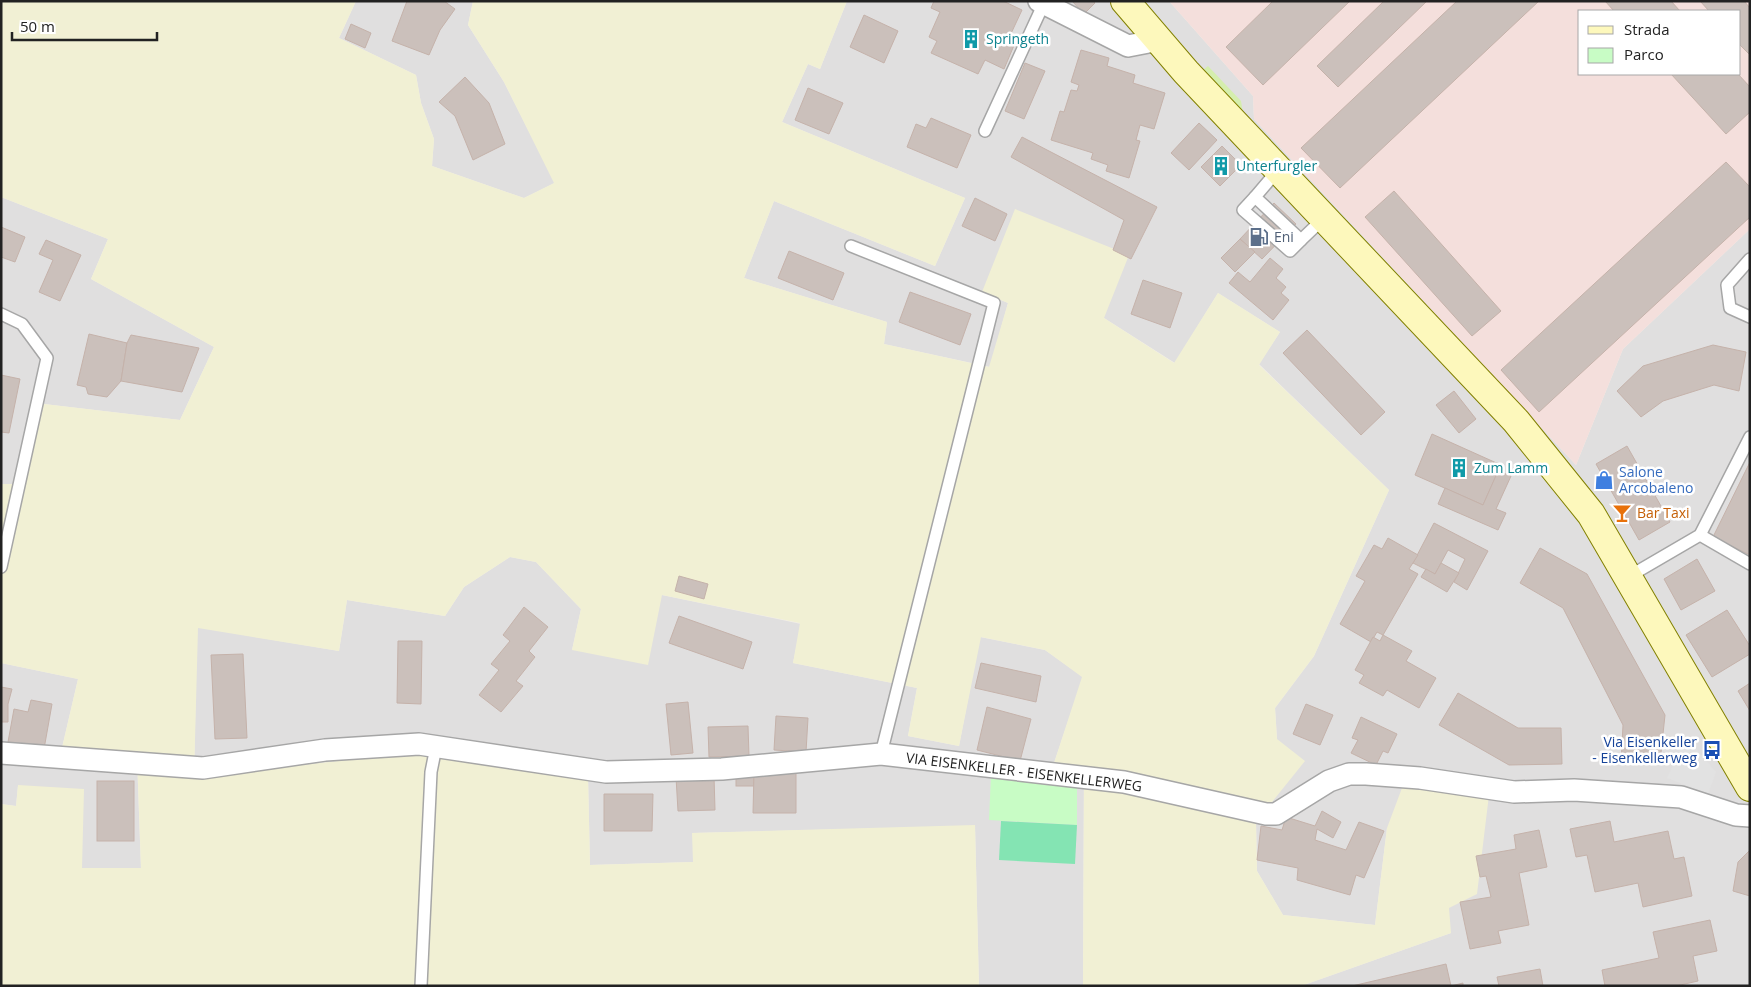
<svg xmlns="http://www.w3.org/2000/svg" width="1751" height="987" viewBox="0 0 1751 987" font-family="'Open Sans',sans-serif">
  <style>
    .residential { fill: #e0dfdf }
    .military { fill: #f4dfdc; fill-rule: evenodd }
    .farmland { fill: #f1f0d4 }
    .grass { fill: #d5eead }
    .park { fill: #c8fcc5 }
    .pitch { fill: #84e4b3 }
    .parking { fill: #e2e2e2 }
    .building { fill: #cbc0bb; stroke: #c5b2aa }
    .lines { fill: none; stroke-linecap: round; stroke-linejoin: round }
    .lane-casing { stroke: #a6a6a6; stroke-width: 14 }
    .street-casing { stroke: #a6a6a6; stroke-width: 24 }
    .secondary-casing { stroke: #828000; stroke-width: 30 }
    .lane { stroke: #fff; stroke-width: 11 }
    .street { stroke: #fff; stroke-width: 21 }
    .secondary { stroke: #fdf8bc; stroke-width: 28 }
    .labels { text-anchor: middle; stroke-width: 5; stroke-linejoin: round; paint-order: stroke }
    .culture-label { font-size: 14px; fill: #0d838f; stroke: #fff; text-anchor: start }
    .service-label { font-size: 14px; fill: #4e5e75; stroke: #fff; text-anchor: start }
    .shop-label { font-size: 14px; fill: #366cbe; stroke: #fff; text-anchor: start }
    .food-label { font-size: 14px; fill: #c56008; stroke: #fff; text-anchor: start }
    .transit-label { font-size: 14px; fill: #164399; stroke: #fff; text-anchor: end }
    .street-label { font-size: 14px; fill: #222; stroke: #fff }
  </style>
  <rect width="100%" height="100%" fill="#f2eee8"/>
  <g class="residential">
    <path d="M356 1H473L468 25 504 82 555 183 524 198 432 166 434 139 421 103 416 75 339 38Z"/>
    <path d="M847 1H1169L1253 96 1254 119 1576 465 1623 349 1750 229V986H1301L1451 933 1387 828 1375 925 1283 915 1257 871 1256 822 1277 739 1275 708 1314 656 1389 490 1259 364 1280 332 1218 293 1175 363 1104 318 982 292 1008 303 990 367 884 344 887 322 744 278 774 201 935 266 965 198 782 122 808 64 820 69Z"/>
    <path d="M1 197 108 239 91 279 214 347 180 420 44 404 24 484H1Z"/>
    <path d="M510 557 536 562 581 609 572 650 662 595 801 624 793 663 917 688 908 736 959 746 980 637 1045 650 1083 677 1054 763 1084 768 1083 986H979L975 826 693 833V862L590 865 588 776 194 777 197 627 339 651 347 600 445 616 464 587Z"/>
    <path d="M1 663 78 679 61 752 137 757 141 869 82 868 18 786 16 806 1 804Z"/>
  </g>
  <path class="military" d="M1169 1H1750V229L1623 349 1576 465 1254 119 1253 96ZM1580 11H1740V74H1580Z"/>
  <path class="farmland" d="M1 1H356L339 38 416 75 421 103 434 139 432 166 524 198 554 183 504 82 468 25 473 1H847L820 69 808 64 782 122 965 198 935 266 774 201 744 278 887 322 884 344 989 367 1008 303 982 292 1015 209 1129 255 1104 318 1174 363 1218 293 1280 332 1259 365 1389 490 1314 656 1275 708 1277 739 1305 761 1256 822 1257 871 1283 915 1375 925 1387 828 1402 788 1489 795 1477 894 1449 908 1451 933 1301 986H1083L1084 768 1054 763 1082 677 1045 650 981 637 959 746 908 736 917 688 793 663 800 623 662 595 648 665 572 650 581 609 536 562 510 557 464 587 445 616 347 600 339 651 198 628 194 777 419 752 588 776 590 865 693 862 692 833 975 825 979 986H1V804L16 806 18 785 84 789 82 868H141L137 757 61 752 78 679 1 663V484H24L44 404 180 420 214 347 91 279 108 239 1 197Z"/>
  <path class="grass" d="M1208 66 1241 101 1243 113 1203 70Z"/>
  <path class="park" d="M991 775 1077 783V825L989 820Z"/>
  <path class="pitch" d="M1001 821 1077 825 1075 864 999 860Z"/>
  <path class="parking" d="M1686 737 1716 772 1708 794 1667 778Z"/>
  <g class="building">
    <path d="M407 1H444L455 9 440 30 429 55 392 41Z"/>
    <path d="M934 1H1003L1022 10 1008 40 1015 43 1004 69 985 60 978 74 931 53 937 41 929 37 940 12 931 8Z"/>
    <path d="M1072 1H1093L1095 3 1084 14Z"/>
    <path d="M1273 1H1350L1263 85 1226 47Z"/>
    <path d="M1384 1H1427L1338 87 1317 66Z"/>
    <path d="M1457 1H1539L1340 188 1301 148Z"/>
    <path d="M1605 1H1671L1680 11H1614Z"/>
    <path d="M1700 1H1744L1750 8V55L1740 45V11H1709Z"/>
    <path d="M864 15 898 31 884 63 850 47Z"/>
    <path d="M351 24 371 33 365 48 345 39Z"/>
    <path d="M1081 50 1109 58 1107 66 1135 75 1133 83 1165 93 1154 129 1140 125 1136 140 1140 141 1129 178 1106 171 1108 165 1091 159 1093 153 1051 140 1060 111 1064 112 1071 90 1077 91 1079 85 1071 82Z"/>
    <path d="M1025 63 1045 71 1024 119 1005 111Z"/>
    <path d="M1671 74H1738L1750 87V112L1726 134Z"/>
    <path d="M465 77 489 103 505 144 473 160 455 116 439 102Z"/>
    <path d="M808 88 843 103 829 134 795 120Z"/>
    <path d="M931 118 971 135 957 168 907 147 916 124 926 128Z"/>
    <path d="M1199 123 1217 140 1189 170 1171 153Z"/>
    <path d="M1022 137 1157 207 1131 259 1113 250 1124 220 1011 157Z"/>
    <path d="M1222 146 1241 165 1220 186 1201 167Z"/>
    <path d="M1726 162 1750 187V217L1539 412 1501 370Z"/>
    <path d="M1394 191 1501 311 1472 336 1365 217Z"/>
    <path d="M975 198 1007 214 995 241 962 226Z"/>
    <path d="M1274 203 1296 224 1262 259 1240 239Z"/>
    <path d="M1 227 25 237 15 262 1 257Z"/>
    <path d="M1240 239 1255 252 1235 272 1221 258Z"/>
    <path d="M46 240 81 255 60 301 39 292 53 260 39 254Z"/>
    <path d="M789 251 844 273 833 300 778 278Z"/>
    <path d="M1270 258 1283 269 1276 278 1286 287 1281 293 1289 300 1273 320 1229 283 1238 272 1250 282Z"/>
    <path d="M1143 280 1182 293 1170 328 1131 314Z"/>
    <path d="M910 292 971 314 960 345 899 322Z"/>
    <path d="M1307 330 1385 412 1361 435 1283 353Z"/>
    <path d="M89 334 127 343 121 381 107 397 88 394 86 387 77 385Z"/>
    <path d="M131 335 199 348 182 392 121 381 127 343Z"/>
    <path d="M1713 345 1746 352 1739 391 1714 385 1663 401 1641 417 1617 391 1643 366Z"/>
    <path d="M1 375 20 379 9 433 1 432Z"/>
    <path d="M1454 391 1476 419 1459 433 1436 405Z"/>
    <path d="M1432 434 1501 465 1483 505 1415 475Z"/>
    <path d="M1627 446 1670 522 1639 540 1596 464Z"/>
    <path d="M1750 462V555L1713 537Z"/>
    <path d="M1498 471 1511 476 1496 509 1506 513 1498 530 1438 504 1445 488 1483 505Z"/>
    <path d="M1434 523 1488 551 1467 590 1454 582 1465 559 1448 550 1435 574 1413 563Z"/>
    <path d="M1388 538 1418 555 1409 569 1418 574 1383 635 1377 632 1371 642 1340 624 1365 581 1356 576 1374 545 1382 549Z"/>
    <path d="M1540 548 1587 574 1665 715 1660 762 1621 764 1623 725 1563 608 1520 583Z"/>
    <path d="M1697 559 1715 591 1681 610 1664 579Z"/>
    <path d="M1441 563 1459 573 1447 592 1421 577 1426 569 1435 574Z"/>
    <path d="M679 576 708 584 704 599 675 591Z"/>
    <path d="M524 607 548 627 529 651 535 657 516 681 523 686 501 712 479 695 499 670 491 664 510 641 503 635Z"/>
    <path d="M1727 610 1750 646V654L1712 677 1686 635Z"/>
    <path d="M679 616 752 642 743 669 669 643Z"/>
    <path d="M1383 635 1412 651 1406 661 1436 678 1419 708 1387 690 1383 696 1359 683 1364 675 1355 670 1373 637 1380 641Z"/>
    <path d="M398 641H422L421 704 397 703Z"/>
    <path d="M243 654 247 738 215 739 211 655Z"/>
    <path d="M981 663 1041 676 1036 702 975 688Z"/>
    <path d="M1750 683V711L1738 691Z"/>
    <path d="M1 687 12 689 8 704V722H1Z"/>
    <path d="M1458 693 1518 728H1561L1562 764 1509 765 1439 725Z"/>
    <path d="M31 700 52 704 44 749 8 742 14 709 28 712Z"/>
    <path d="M688 702 693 753 671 755 666 704Z"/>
    <path d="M1306 704 1333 715 1320 745 1293 734Z"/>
    <path d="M987 707 1031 719 1020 761 977 750Z"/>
    <path d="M776 716 808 718 806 752 774 750Z"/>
    <path d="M1361 717 1397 734 1388 753 1383 751 1376 765 1351 753 1358 740 1352 738Z"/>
    <path d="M748 726 749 756 709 757 708 727Z"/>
    <rect x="736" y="772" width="18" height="14"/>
    <path d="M754 772H796V813H753Z"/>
    <path d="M714 776 715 810 678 811 676 777Z"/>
    <rect x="97" y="781" width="37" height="60"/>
    <path d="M604 794H653L652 831H604Z"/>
    <path d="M1322 811 1341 822 1333 838 1317 829 1315 840 1346 850 1359 822 1384 831 1364 878 1356 875 1350 895 1297 880 1298 868 1257 860 1261 826 1282 830 1286 817 1315 826Z"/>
    <path d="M1610 821 1614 842 1668 831 1674 859 1684 857 1692 896 1643 907 1638 883 1595 892 1587 855 1576 857 1570 829Z"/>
    <path d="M1539 830 1547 867 1519 873 1529 925 1498 931 1501 943 1470 949 1460 902 1491 897 1486 876 1480 877 1476 856 1516 849 1514 835Z"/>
    <path d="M1750 850V896L1733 891 1738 862Z"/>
    <path d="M1710 920 1717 951 1693 956 1698 981 1676 986H1605L1602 970 1659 958 1653 932Z"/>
    <path d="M1446 964 1451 986 1463 983V986H1352Z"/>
    <path d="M1540 969 1543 986H1499L1497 977Z"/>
  </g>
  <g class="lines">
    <g class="lane-casing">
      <g id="lane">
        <path d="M985 131 1044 3"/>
        <path d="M1278 170 1255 197 1301 240 1323 219"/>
        <path d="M1255 197 1243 210 1290 251 1301 240"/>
        <path d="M851 246 994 303 881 754"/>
        <path d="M1750 259 1727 285 1730 308 1750 317"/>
        <path d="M1 314 22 324 47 358 1 567"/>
        <path d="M1700 535 1750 564"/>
        <path d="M1628 577 1700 535 1750 437"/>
        <path d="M421 986 431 772 436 747"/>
      </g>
    </g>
    <g class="street-casing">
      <g id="street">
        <path d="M1039 1 1128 46 1159 40"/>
        <path d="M1 753 203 768 325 750 419 744 606 772 722 769 881 754 1124 782 1266 814H1276L1329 781 1349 774H1366L1420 778 1514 792 1574 790 1681 797 1736 815 1750 816"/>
      </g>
    </g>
    <g class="secondary-casing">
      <path id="secondary" d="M1125 1 1186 72 1516 421 1591 514 1750 787"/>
    </g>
    <use href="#lane" class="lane"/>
    <use href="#street" class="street"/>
    <use href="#secondary" class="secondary"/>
  </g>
  <defs>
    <g id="building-bare" transform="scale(1.5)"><path d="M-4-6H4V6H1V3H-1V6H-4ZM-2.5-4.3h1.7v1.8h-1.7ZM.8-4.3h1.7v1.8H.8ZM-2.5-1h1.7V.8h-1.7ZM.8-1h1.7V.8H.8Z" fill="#0f9aa8" stroke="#fff" stroke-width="2.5" paint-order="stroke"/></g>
    <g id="fuel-bare" transform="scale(1.5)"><path d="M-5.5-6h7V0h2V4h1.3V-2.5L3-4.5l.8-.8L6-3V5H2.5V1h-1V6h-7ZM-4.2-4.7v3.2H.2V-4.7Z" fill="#5c6f8a" stroke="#fff" stroke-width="2.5" paint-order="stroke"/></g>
    <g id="shop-bare" transform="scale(1.5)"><path d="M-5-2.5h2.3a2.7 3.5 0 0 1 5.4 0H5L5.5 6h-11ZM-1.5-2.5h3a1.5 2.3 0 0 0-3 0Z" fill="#3f7fe0" stroke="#fff" stroke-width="2.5" paint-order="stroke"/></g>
    <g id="bar-bare" transform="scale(1.5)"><path d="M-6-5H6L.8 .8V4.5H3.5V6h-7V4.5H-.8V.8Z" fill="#e8710a" stroke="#fff" stroke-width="2.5" paint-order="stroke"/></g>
    <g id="bus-bare" transform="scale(1.5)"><path d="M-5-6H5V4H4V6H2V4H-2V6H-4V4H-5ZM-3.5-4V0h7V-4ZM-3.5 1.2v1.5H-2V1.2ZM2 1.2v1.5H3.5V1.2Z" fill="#1a4fb4" stroke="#fff" stroke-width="2.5" paint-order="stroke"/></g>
  </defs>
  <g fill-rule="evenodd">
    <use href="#building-bare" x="971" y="39"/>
    <use href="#building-bare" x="1221" y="166"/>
    <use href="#fuel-bare" x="1259" y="237"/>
    <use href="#building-bare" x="1459" y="468"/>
    <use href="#shop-bare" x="1604" y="480"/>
    <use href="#bar-bare" x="1622" y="513"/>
    <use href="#bus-bare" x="1712" y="750"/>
  </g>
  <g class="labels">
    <g class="culture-label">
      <text x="986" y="44">Springeth</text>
      <text x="1236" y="171">Unterfurgler</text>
      <text x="1474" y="473">Zum Lamm</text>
    </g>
    <g class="service-label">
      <text x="1274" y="242">Eni</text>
    </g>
    <g class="shop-label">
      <text x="1619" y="477">Salone<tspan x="1619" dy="16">Arcobaleno</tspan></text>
    </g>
    <g class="food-label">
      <text x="1637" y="518">Bar Taxi</text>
    </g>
    <g class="transit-label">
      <text x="1697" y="747">Via Eisenkeller<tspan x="1697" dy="16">- Eisenkellerweg</tspan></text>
    </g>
    <g class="street-label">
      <text transform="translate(1024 772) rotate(7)" y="5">VIA EISENKELLER - EISENKELLERWEG</text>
    </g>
  </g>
  <rect width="1751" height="987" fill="none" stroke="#222222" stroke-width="5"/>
  <rect x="1578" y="10" width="162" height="65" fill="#ffffff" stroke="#a7a7a7"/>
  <rect x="1588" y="26" width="25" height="8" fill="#fdf8bc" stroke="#a7a7a7"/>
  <text x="1624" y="35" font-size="15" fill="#222222">Strada</text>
  <rect x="1588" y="48" width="25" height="15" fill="#c8fcc5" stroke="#a7a7a7"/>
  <text x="1624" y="60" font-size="15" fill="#222222">Parco</text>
  <path d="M12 32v8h145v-8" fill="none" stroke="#222222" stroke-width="2.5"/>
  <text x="20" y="32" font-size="15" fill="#222222" stroke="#ffffff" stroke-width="4" paint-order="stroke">50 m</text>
</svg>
